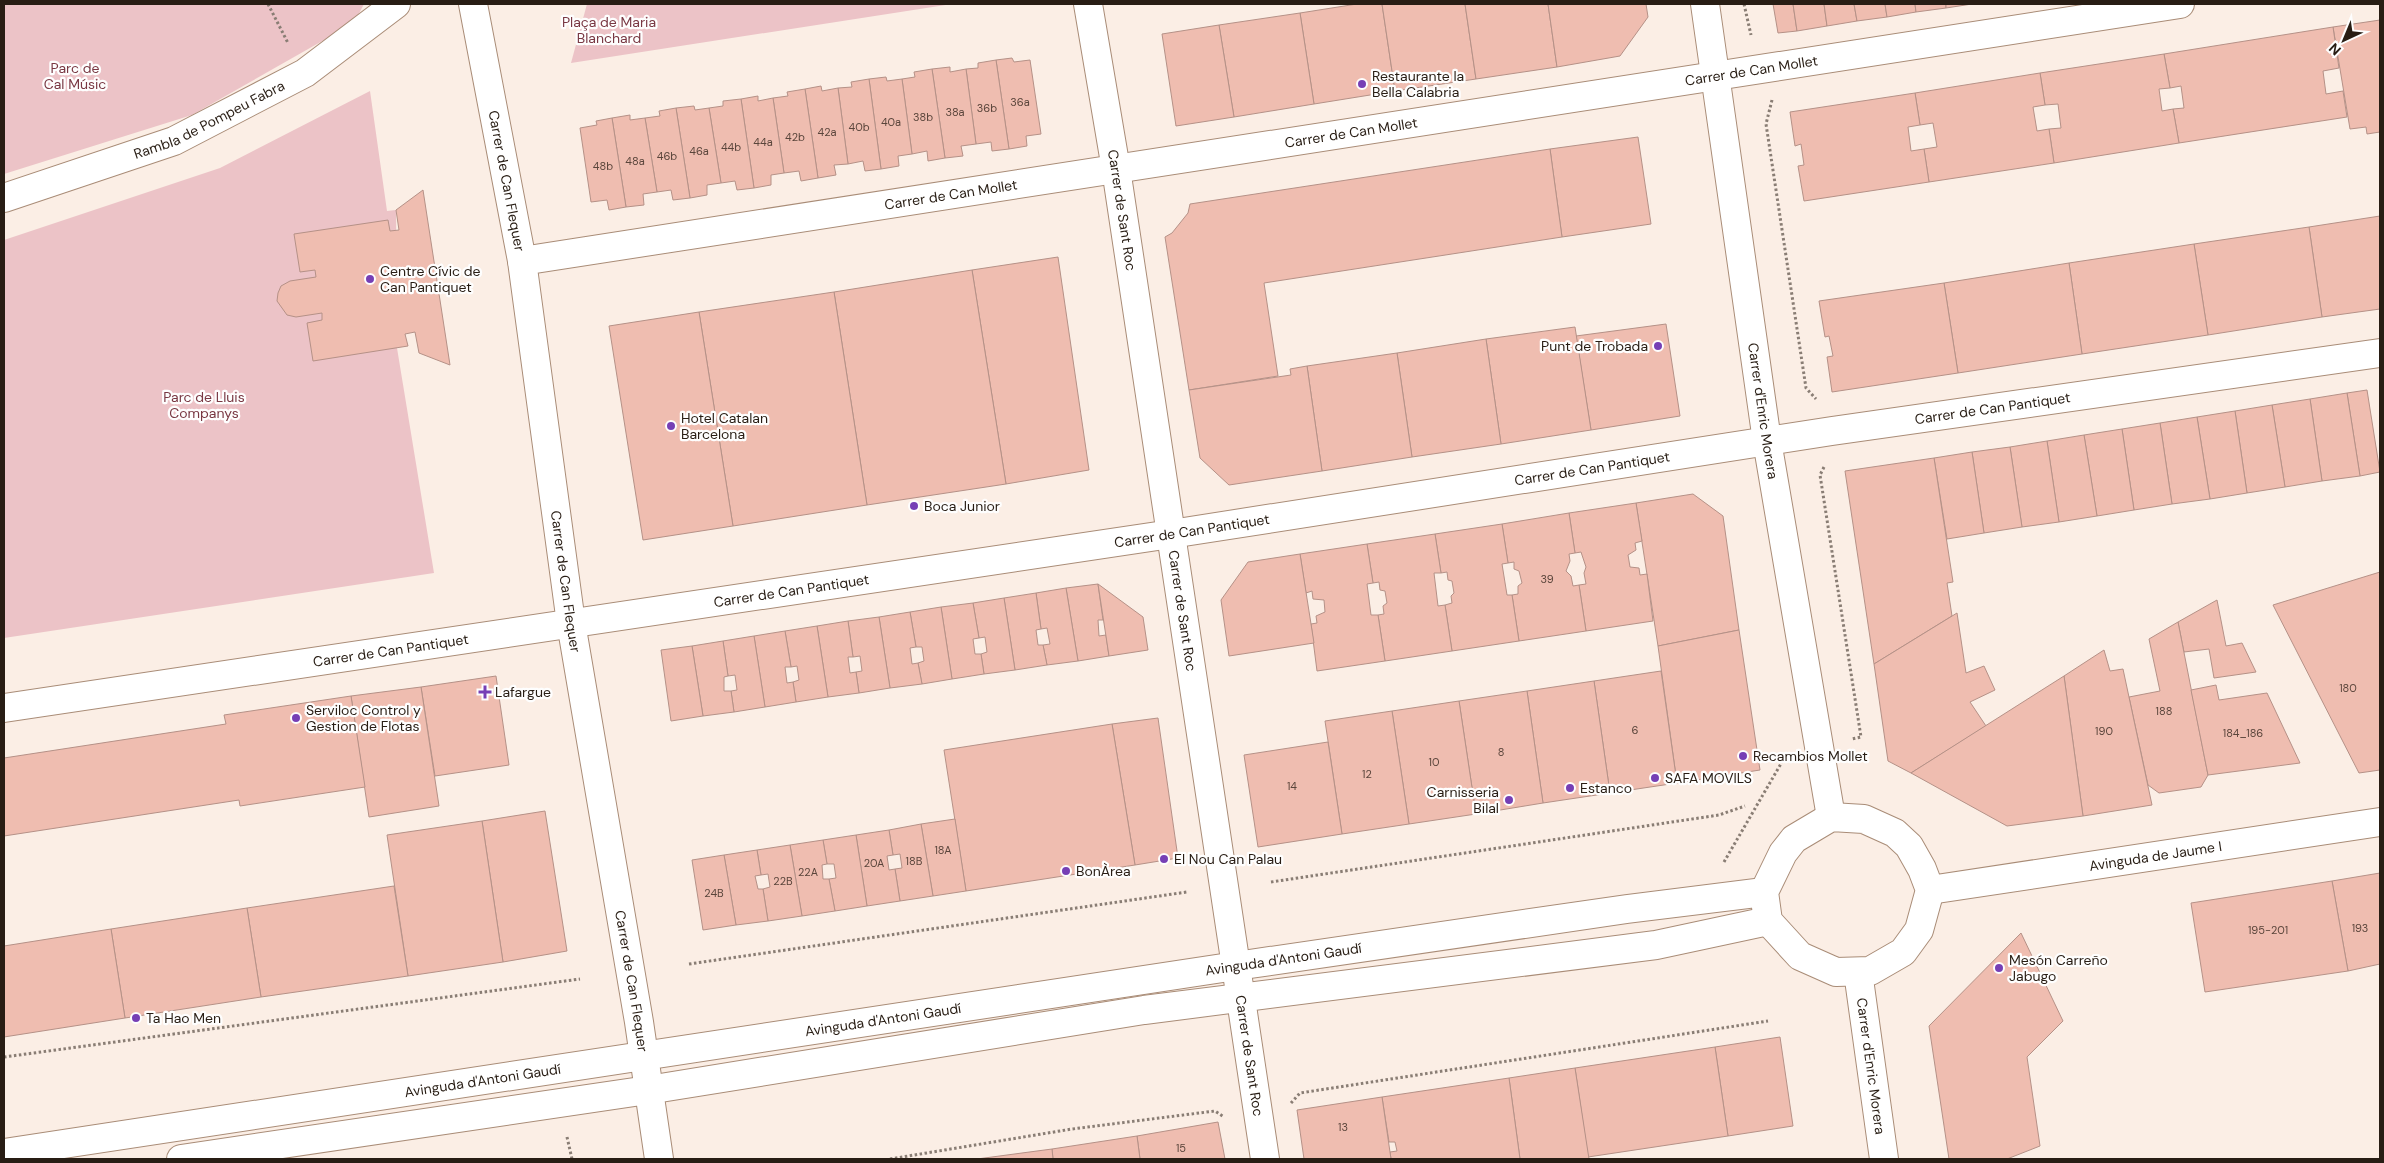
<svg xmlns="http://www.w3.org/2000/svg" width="2384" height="1163" viewBox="0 0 2384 1163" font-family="'DM Sans',sans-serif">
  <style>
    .green { fill: #ecc3c7 }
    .building { fill: #efbdb0; stroke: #b59187 }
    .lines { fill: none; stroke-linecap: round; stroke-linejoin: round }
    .minor-casing { stroke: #a98c77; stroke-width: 30 }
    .tertiary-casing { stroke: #a98c77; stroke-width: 30 }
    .path { stroke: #897d74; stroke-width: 3; stroke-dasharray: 2.5 2.5; stroke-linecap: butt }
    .minor { stroke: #fff; stroke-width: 28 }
    .tertiary { stroke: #fff; stroke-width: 28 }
    .poi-dot { fill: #763fb5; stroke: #fefefe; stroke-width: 2 }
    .labels { text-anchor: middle; stroke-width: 4.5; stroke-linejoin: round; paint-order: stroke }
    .number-label { font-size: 11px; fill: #5a453b }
    .park-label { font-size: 14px; fill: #793843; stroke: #fefefe }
    .street-label { font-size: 14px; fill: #281d14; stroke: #fefefe }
    .poi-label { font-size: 14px; fill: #281d14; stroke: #fefefe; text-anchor: start }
  </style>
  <rect width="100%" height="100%" fill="#fbeee5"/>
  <g class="green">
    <path d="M4 4H364L354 23 192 115 4 174Z"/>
    <path d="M587 4H952L571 63Z"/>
    <path d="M370 91 387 211 396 210 397 348 434 573 4 638V240L220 168Z"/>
  </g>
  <g class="building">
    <path d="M1357 4H1382L1395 91 1314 104 1300 13Z"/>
    <path d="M1382 4H1465L1476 79 1395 91Z"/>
    <path d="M1465 4H1548L1557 67 1476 79Z"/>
    <path d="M1548 4H1646L1648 17 1620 56 1557 67Z"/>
    <path d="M1773 4H1793L1797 31 1778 33Z"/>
    <path d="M1793 4H1824L1827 26 1797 31Z"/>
    <path d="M1824 4H1854L1857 21 1827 26Z"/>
    <path d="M1854 4H1885L1887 17 1857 21Z"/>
    <path d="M1885 4H1915L1916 12 1887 17Z"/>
    <path d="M1915 4H1946V8L1916 12Z"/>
    <path d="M1946 4H1972L1946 8Z"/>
    <path d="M1300 13 1314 104 1234 117 1219 25Z"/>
    <path d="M2380 20V132L2367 134 2366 127 2350 129 2333 27Z"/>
    <path d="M1219 25 1234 117 1176 126 1162 34Z"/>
    <path d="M2333 27 2339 68 2323 71 2326 94 2343 91 2347 117 2179 143 2173 109 2184 108 2181 86 2170 88 2164 54Z"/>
    <path d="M2164 54 2170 88 2159 89 2162 111 2173 109 2179 143 2054 163 2049 129 2061 128 2058 104 2045 105 2040 73Z"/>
    <path d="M1012 58 1014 62 1030 60 1041 134 1026 136 1027 146 1009 149 996 60Z"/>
    <path d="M996 60 1009 149 992 151 991 142 976 144 966 69 978 68V63Z"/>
    <path d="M950 67V72L966 69 976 144 961 146 963 156 945 158 932 69Z"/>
    <path d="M932 69 945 158 928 161 927 151 912 154 902 79 915 77 914 72Z"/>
    <path d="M2040 73 2045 105 2033 107 2037 131 2049 129 2054 163 1929 182 1924 149 1937 147 1933 123 1920 125 1915 93Z"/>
    <path d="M886 77 887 81 902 79 912 154 898 156 899 166 881 169 869 79Z"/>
    <path d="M869 79 881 169 865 171 863 161 848 164 838 88 852 87 851 82Z"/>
    <path d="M821 86 822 91 838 88 848 164 834 165 836 175 818 178 805 89Z"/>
    <path d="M805 89 818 178 801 181 799 171 784 173 773 98 788 96 787 92Z"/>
    <path d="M1915 93 1920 125 1908 127 1911 151 1924 149 1929 182 1804 201 1798 166 1804 165 1801 144 1795 146 1790 112Z"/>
    <path d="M758 96V101L773 98 784 173 771 175V185L754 188 741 99Z"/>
    <path d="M741 99 754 188 737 190 735 181 721 183 709 108 723 106V101Z"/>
    <path d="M694 106 695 110 709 108 721 183 707 185V195L690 198 676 108Z"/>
    <path d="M676 108 690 198 673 200 671 190 657 192 645 118 660 116 659 111Z"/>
    <path d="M630 115V120L645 118 657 192 643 194 644 205 626 207 612 118Z"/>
    <path d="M612 118 626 207 609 210 607 200 591 202 580 128 597 125 596 121Z"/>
    <path d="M1638 137 1651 224 1562 237 1550 149Z"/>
    <path d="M1550 149 1562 237 1264 283 1278 376 1189 390 1165 237 1172 233 1188 213 1190 204Z"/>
    <path d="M423 190 450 365 419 353 415 332 405 334 408 346 313 361 307 323 322 320V313L296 317 287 315 277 301 278 293 281 286 290 281 316 277 315 270 300 272 294 234 388 220 390 231 399 230 396 210Z"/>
    <path d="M2380 216V309L2322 317 2309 227Z"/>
    <path d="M2309 227 2322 317 2208 335 2194 244Z"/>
    <path d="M2194 244 2208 335 2082 354 2069 263Z"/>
    <path d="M1058 257 1089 470 1006 484 972 270Z"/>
    <path d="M2069 263 2082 354 1958 373 1944 283Z"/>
    <path d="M972 270 1006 484 867 505 834 292Z"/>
    <path d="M1944 283 1958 373 1832 392 1827 357 1833 356 1829 336 1825 337 1819 301Z"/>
    <path d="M834 292 867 505 733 526 699 312Z"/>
    <path d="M699 312 733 526 643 540 609 326Z"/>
    <path d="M1666 324 1680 416 1591 430 1576 336Z"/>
    <path d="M1575 327 1591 430 1501 444 1486 339Z"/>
    <path d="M1486 339 1501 444 1412 457 1397 353Z"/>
    <path d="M1397 353 1412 457 1322 471 1307 366Z"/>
    <path d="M1307 366 1322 471 1229 485 1200 458 1189 390 1291 375 1290 369Z"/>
    <path d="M2367 390 2380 472 2360 476 2347 393Z"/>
    <path d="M2347 393 2360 476 2322 481 2310 399Z"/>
    <path d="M2310 399 2322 481 2285 487 2272 405Z"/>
    <path d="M2272 405 2285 487 2247 493 2235 411Z"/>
    <path d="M2235 411 2247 493 2210 499 2197 417Z"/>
    <path d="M2197 417 2210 499 2172 504 2160 423Z"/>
    <path d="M2160 423 2172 504 2134 510 2122 429Z"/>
    <path d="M2122 429 2134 510 2097 516 2084 435Z"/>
    <path d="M2084 435 2097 516 2059 522 2047 441Z"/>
    <path d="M2047 441 2059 522 2022 527 2010 447Z"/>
    <path d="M2010 447 2022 527 1984 533 1972 452Z"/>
    <path d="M1972 452 1984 533 1947 539 1934 458Z"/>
    <path d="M1934 458 1953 582 1947 583 1952 616 1874 664 1845 471Z"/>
    <path d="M1693 494 1723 516 1739 630 1658 646 1636 503Z"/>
    <path d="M1636 503 1642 541 1635 543 1636 550 1628 555 1630 567 1639 568 1640 575 1647 574 1653 621 1586 631 1579 585 1586 584 1584 573 1586 567 1581 552 1575 553 1569 513Z"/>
    <path d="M1569 513 1575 553 1569 554 1570 561 1566 571 1571 576 1573 586 1579 585 1586 631 1519 641 1512 595 1518 594V586L1522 583 1519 571 1514 569V562L1508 563 1502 524Z"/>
    <path d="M1502 524 1508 563 1502 564 1507 595H1512L1519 641 1452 651 1445 605 1452 603 1451 596 1454 593 1452 581 1448 580 1447 572 1441 573 1435 534Z"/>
    <path d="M1435 534 1441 573H1434L1438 606 1445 605 1452 651 1385 661 1378 615 1384 614 1383 606 1387 603 1385 591 1380 590 1379 582 1373 583 1367 544Z"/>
    <path d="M1367 544 1373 583 1367 584 1371 615H1378L1385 661 1317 671 1311 624 1317 623 1316 616 1325 612 1324 600 1313 599 1312 591 1306 593 1300 554Z"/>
    <path d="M1300 554 1314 643 1229 656 1221 600 1248 562Z"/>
    <path d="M2380 572V770L2359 773 2273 605Z"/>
    <path d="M1098 584 1103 620H1098L1099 636 1106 635 1109 656 1078 661 1066 588Z"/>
    <path d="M1098 584 1143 617 1148 650 1109 656Z"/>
    <path d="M1066 588 1078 661 1047 665 1043 645 1050 644 1047 628 1041 629 1036 593Z"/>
    <path d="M1036 593 1041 629 1036 630 1038 645H1043L1047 665 1015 670 1004 598Z"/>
    <path d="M1004 598 1015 670 984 674 981 654 987 652 985 637 979 638 973 603Z"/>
    <path d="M2217 600 2226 646 2242 643 2256 672 2214 678 2209 649 2184 652 2178 622Z"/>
    <path d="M973 603 979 638 973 639 975 654H981L984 674 952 679 941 607Z"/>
    <path d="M941 607 952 679 922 684 918 663 924 661 922 647H916L910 612Z"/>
    <path d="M910 612 916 647 910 648 912 664 918 663 922 684 890 688 879 617Z"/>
    <path d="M1957 613 1966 673 1984 666 1995 690 1970 702 1986 726 1911 773 1888 761 1874 664Z"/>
    <path d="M879 617 890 688 859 693 856 672 862 671 860 656 853 657 848 621Z"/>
    <path d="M848 621 853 657H848L850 673 856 672 859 693 828 697 817 626Z"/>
    <path d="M2178 622 2208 775 2201 787 2159 793 2148 785 2129 697 2160 691 2149 639Z"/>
    <path d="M817 626 828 697 796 702 793 682 799 680 797 666 791 667 785 631Z"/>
    <path d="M1739 630 1760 770 1677 783 1658 646Z"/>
    <path d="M785 631 791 667H785L787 683 793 682 796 702 765 707 754 636Z"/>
    <path d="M754 636 765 707 734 712 731 691 737 690 735 675 728 676 723 641Z"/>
    <path d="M723 641 728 676 724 677V691H731L734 712 703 716 692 646Z"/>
    <path d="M692 646 703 716 671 721 661 650Z"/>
    <path d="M2104 650 2110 671 2123 669 2152 805 2083 816 2064 676Z"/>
    <path d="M1661 671 1677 783 1610 793 1594 681Z"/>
    <path d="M496 676 509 765 435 776 421 687Z"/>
    <path d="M2064 676 2083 816 2007 826 1911 773Z"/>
    <path d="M1594 681 1610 793 1543 803 1527 691Z"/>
    <path d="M2216 685 2219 700 2267 693 2300 763 2208 775 2191 690Z"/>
    <path d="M421 687 439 806 369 817 351 696Z"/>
    <path d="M1527 691 1543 803 1476 814 1459 701Z"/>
    <path d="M351 696 365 787 240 806 239 800 4 836V758L226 724 224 715Z"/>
    <path d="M1459 701 1476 814 1409 824 1392 711Z"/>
    <path d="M1392 711 1409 824 1342 834 1325 721Z"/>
    <path d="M1158 718 1178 858 1135 865 1112 724Z"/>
    <path d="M1112 724 1135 865 966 891 944 750Z"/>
    <path d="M1328 742 1342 834 1258 847 1244 755Z"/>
    <path d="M545 811 567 951 503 962 482 821Z"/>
    <path d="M955 819 966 891 933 896 921 824Z"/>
    <path d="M482 821 503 962 408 976 387 835Z"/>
    <path d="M921 824 933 896 900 901 895 869 902 868 900 854 893 855 889 830Z"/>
    <path d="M889 830 893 855 887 856 889 870 895 869 900 901 867 906 856 835Z"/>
    <path d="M856 835 867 906 835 911 829 879 836 878 834 864H827L823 840Z"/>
    <path d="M823 840 827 864 822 865 823 879H829L835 911 802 916 790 845Z"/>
    <path d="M790 845 802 916 768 921 763 889 770 887 768 874 761 875 757 850Z"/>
    <path d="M757 850 761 875 755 876 758 889H763L768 921 736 925 724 855Z"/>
    <path d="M724 855 736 925 703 930 692 860Z"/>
    <path d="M2380 873V964L2348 971 2332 881Z"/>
    <path d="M2332 881 2348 971 2205 992 2191 903Z"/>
    <path d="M394 886 408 976 261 997 247 908Z"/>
    <path d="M247 908 261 997 125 1018 111 929Z"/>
    <path d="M111 929 125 1018 4 1037V946Z"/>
    <path d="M2021 933 2063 1021 2027 1057 2040 1146 2007 1159H1949L1929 1026Z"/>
    <path d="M1780 1037 1793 1126 1728 1136 1715 1047Z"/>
    <path d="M1715 1047 1728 1136 1588 1157 1575 1068Z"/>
    <path d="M1575 1068 1589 1159H1520L1509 1078Z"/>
    <path d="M1509 1078 1520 1159H1391L1390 1152 1397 1151 1395 1142H1389L1382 1097Z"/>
    <path d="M1382 1097 1391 1159H1304L1297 1110Z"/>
    <path d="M1218 1122 1225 1159H1140L1137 1136Z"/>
    <path d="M1137 1136 1140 1159H1053L1052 1149Z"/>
    <path d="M1052 1149 1053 1159H977Z"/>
  </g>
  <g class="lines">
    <g class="minor-casing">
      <g id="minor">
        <path id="s1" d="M473 4 522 261 571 623 639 1022 659 1159"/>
        <path id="s2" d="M1088 4 1116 169 1265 1159"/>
        <path id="s3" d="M1705 4 1767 441 1831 817"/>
        <path id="s4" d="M4 198 174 141 305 73 396 4"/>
        <path id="s5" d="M522 261 2180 4"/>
        <path id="s6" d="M4 708 1171 534 1832 431 2380 353"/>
        <path id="s7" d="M1858 972 1884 1159"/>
      </g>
    </g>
    <g class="tertiary-casing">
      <g id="tertiary">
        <path d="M1831 817 1864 819 1895 833 1909 846 1922 869 1930 890 1919 930 1903 952 1870 971 1836 972 1800 956 1768 921 1764 892 1783 853 1794 839Z"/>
        <path id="s8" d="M1930 890 2380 822"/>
        <path id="s9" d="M4 1153 1236 966 1627 909 1764 892"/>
        <path d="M181 1159 648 1090 1144 1010 1656 945 1768 921"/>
      </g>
    </g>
    <g class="path">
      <path d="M268 4 288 43"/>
      <path d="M1744 4 1751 35"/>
      <path d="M1772 100 1766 124 1806 388 1816 399"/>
      <path d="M1824 467 1820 475 1861 737 1852 739"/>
      <path d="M1724 862 1786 755"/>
      <path d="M1271 882 1719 815 1745 806"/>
      <path d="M689 964 1187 892"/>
      <path d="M4 1057 580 979"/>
      <path d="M1291 1103 1300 1093 1768 1021"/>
      <path d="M567 1137 572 1159"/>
      <path d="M890 1159 1072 1129 1215 1111 1224 1117"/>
    </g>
    <use href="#minor" class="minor"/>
    <use href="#tertiary" class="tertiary"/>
  </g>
  <g class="poi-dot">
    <circle cx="1362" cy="84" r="5"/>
    <circle cx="370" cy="279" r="5"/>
    <circle cx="1658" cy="346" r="5"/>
    <circle cx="671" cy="426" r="5"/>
    <circle cx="914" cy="506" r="5"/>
    <path d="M482.5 684.5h5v5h5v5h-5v5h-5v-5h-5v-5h5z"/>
    <circle cx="296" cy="718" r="5"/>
    <circle cx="1743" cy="756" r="5"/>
    <circle cx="1655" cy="778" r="5"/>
    <circle cx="1570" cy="788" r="5"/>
    <circle cx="1509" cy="800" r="5"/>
    <circle cx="1164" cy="859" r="5"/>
    <circle cx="1066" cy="871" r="5"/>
    <circle cx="1999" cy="968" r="5"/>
    <circle cx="136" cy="1018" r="5"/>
  </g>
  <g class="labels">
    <g class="number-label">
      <text x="1020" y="106">36a</text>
      <text x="987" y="112">36b</text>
      <text x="955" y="116">38a</text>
      <text x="923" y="121">38b</text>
      <text x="891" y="126">40a</text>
      <text x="859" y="131">40b</text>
      <text x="827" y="136">42a</text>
      <text x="795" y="141">42b</text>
      <text x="763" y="146">44a</text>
      <text x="731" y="151">44b</text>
      <text x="699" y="155">46a</text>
      <text x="667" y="160">46b</text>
      <text x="635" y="165">48a</text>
      <text x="603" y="170">48b</text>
      <text x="1547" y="583">39</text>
      <text x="2348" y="692">180</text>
      <text x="2164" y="715">188</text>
      <text x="1635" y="734">6</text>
      <text x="2104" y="735">190</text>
      <text x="2243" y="737">184_186</text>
      <text x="1501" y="756">8</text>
      <text x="1434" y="766">10</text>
      <text x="1367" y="778">12</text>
      <text x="1292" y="790">14</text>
      <text x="943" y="854">18A</text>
      <text x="914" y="865">18B</text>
      <text x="874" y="867">20A</text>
      <text x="808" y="876">22A</text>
      <text x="783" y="885">22B</text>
      <text x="714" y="897">24B</text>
      <text x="2360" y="932">193</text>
      <text x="2268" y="934">195-201</text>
      <text x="1343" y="1131">13</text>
      <text x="1181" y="1152">15</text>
    </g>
    <g class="park-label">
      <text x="609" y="27">Plaça de Maria<tspan x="609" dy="16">Blanchard</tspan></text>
      <text x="75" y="73">Parc de<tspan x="75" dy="16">Cal Músic</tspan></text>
      <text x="204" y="402">Parc de Lluis<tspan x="204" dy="16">Companys</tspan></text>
    </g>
    <g class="street-label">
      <text dy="5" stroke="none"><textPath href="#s5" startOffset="1244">Carrer de Can Mollet</textPath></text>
      <text dy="5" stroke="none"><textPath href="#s4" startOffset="220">Rambla de Pompeu Fabra</textPath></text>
      <text dy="5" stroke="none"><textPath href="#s5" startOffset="839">Carrer de Can Mollet</textPath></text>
      <text dy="5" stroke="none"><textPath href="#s1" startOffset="180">Carrer de Can Flequer</textPath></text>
      <text dy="5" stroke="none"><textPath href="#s5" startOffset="434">Carrer de Can Mollet</textPath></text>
      <text dy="5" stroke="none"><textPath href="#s2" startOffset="209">Carrer de Sant Roc</textPath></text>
      <text dy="5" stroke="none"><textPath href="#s6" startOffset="2011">Carrer de Can Pantiquet</textPath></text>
      <text dy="5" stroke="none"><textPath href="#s3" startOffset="411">Carrer d'Enric Morera</textPath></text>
      <text dy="5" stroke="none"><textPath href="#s6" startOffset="1606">Carrer de Can Pantiquet</textPath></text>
      <text dy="5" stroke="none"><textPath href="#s6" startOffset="1201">Carrer de Can Pantiquet</textPath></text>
      <text dy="5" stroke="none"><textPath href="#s1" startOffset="585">Carrer de Can Flequer</textPath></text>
      <text dy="5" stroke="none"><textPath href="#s6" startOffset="796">Carrer de Can Pantiquet</textPath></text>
      <text dy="5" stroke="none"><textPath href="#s2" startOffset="614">Carrer de Sant Roc</textPath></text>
      <text dy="5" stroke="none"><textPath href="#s6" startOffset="391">Carrer de Can Pantiquet</textPath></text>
      <text dy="5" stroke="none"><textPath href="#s8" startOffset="228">Avinguda de Jaume I</textPath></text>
      <text dy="5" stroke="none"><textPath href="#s9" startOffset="1294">Avinguda d'Antoni Gaudí</textPath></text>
      <text dy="5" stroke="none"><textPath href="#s1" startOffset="990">Carrer de Can Flequer</textPath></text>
      <text dy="5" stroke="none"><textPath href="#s9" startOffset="889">Avinguda d'Antoni Gaudí</textPath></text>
      <text dy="5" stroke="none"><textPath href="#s2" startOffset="1064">Carrer de Sant Roc</textPath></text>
      <text dy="5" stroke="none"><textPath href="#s7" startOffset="95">Carrer d'Enric Morera</textPath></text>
      <text dy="5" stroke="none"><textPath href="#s9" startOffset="484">Avinguda d'Antoni Gaudí</textPath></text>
    </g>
    <g class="poi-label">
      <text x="1372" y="81">Restaurante la<tspan x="1372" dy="16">Bella Calabria</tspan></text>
      <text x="380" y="276">Centre Cívic de<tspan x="380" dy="16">Can Pantiquet</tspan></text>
      <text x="1648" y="351" text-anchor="end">Punt de Trobada</text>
      <text x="681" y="423">Hotel Catalan<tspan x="681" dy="16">Barcelona</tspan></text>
      <text x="924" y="511">Boca Junior</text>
      <text x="495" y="697">Lafargue</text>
      <text x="306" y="715">Serviloc Control y<tspan x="306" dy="16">Gestion de Flotas</tspan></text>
      <text x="1753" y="761">Recambios Mollet</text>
      <text x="1665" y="783">SAFA MOVILS</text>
      <text x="1580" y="793">Estanco</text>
      <text x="1499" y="797" text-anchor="end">Carnisseria<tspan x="1499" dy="16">Bilal</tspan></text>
      <text x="1174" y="864">El Nou Can Palau</text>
      <text x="1076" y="876">BonÀrea</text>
      <text x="2009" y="965">Mesón Carreño<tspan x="2009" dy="16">Jabugo</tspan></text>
      <text x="146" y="1023">Ta Hao Men</text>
    </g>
  </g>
  <rect width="2384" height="1163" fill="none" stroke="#281d14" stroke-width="10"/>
  <g transform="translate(2344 40) rotate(224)" stroke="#fefefe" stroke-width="4" paint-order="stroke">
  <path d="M0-4L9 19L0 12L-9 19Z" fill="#281d14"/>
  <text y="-8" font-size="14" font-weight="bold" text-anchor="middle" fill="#281d14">N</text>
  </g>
</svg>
